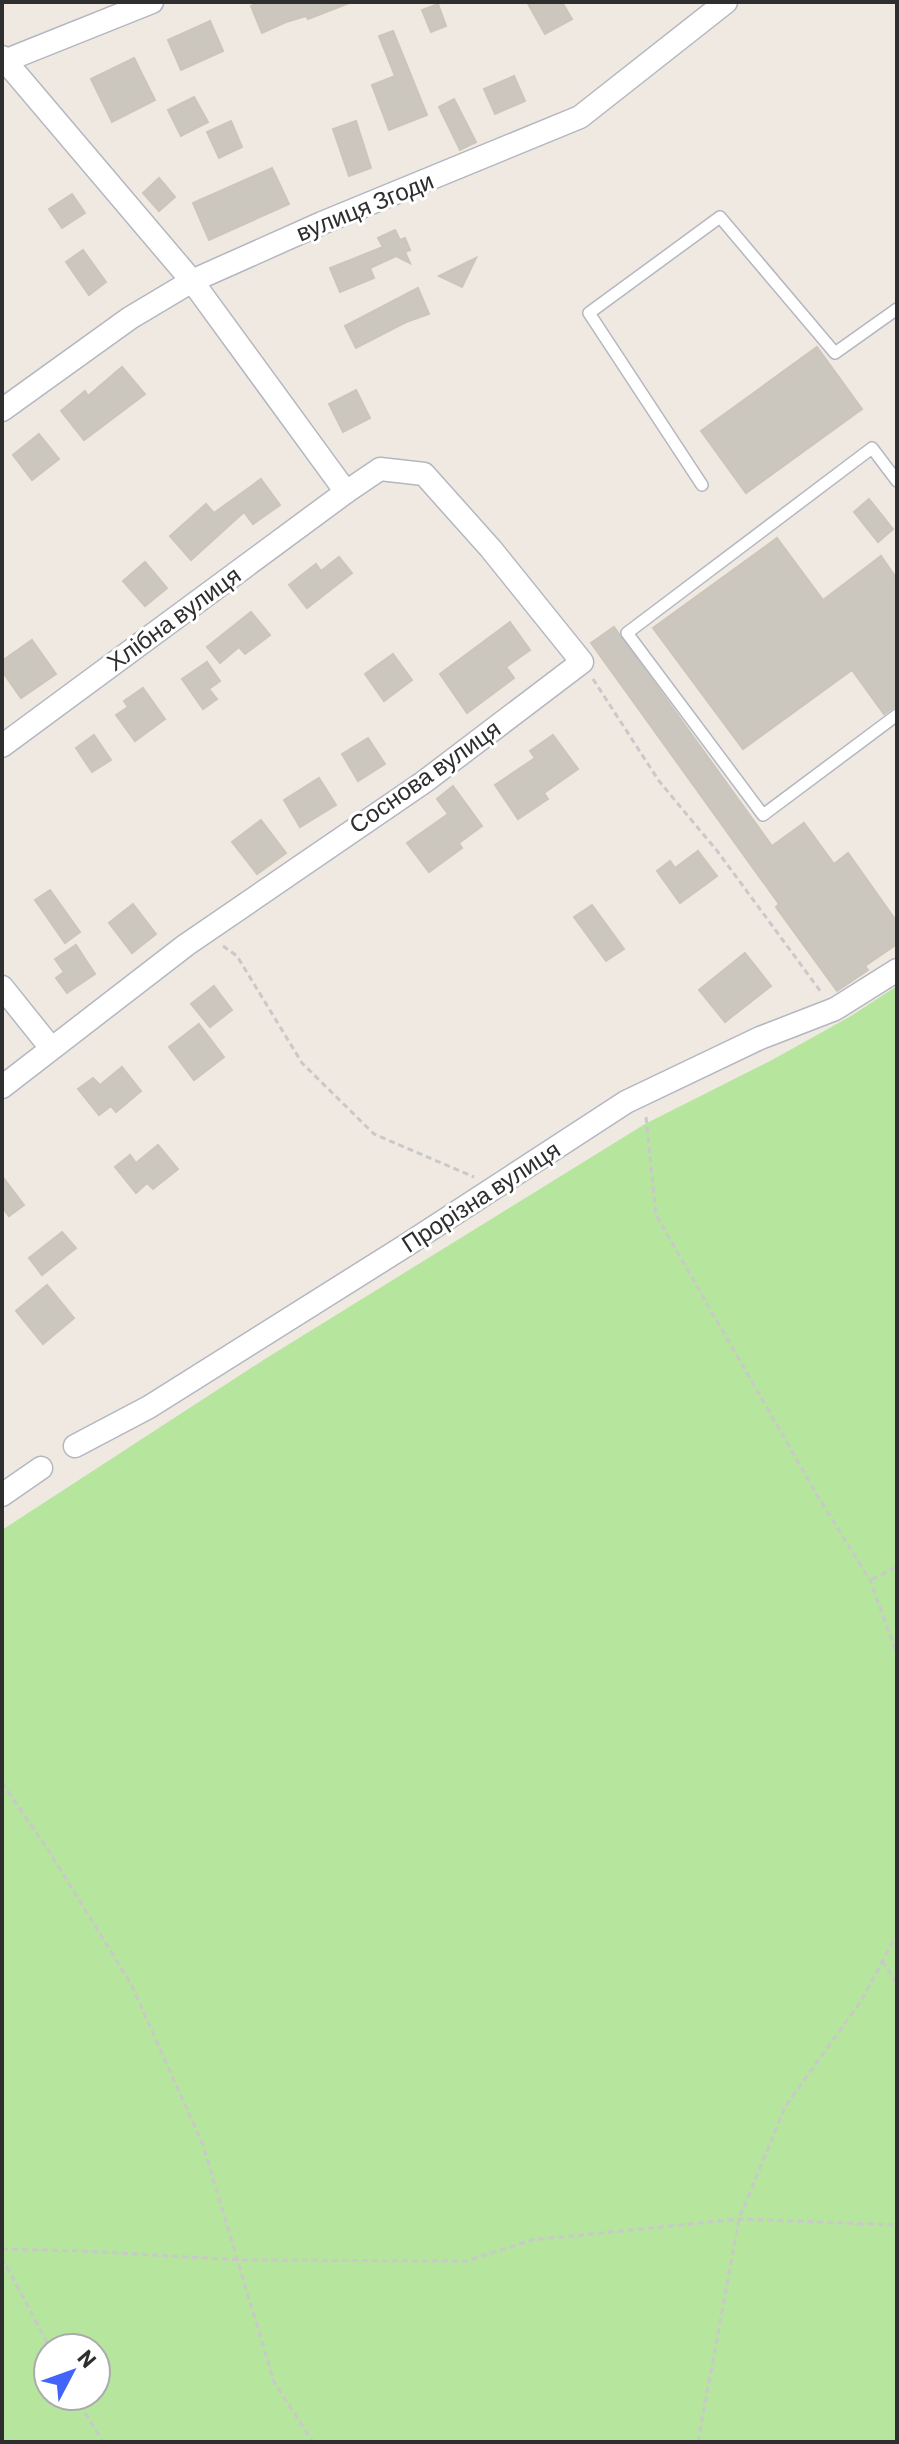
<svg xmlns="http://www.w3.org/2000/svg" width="899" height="2444" viewBox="0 0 899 2444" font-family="Barlow,sans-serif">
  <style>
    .green { fill: #b6e59e; fill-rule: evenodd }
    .building { fill: #cbc7bf; stroke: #cbc5ba; stroke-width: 2 }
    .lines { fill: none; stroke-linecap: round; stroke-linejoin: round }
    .service-casing { stroke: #b4b7c1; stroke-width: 14 }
    .minor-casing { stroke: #b4b7c1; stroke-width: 25 }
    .path { stroke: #c9c9c9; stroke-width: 3; stroke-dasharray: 6 4; stroke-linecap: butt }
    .service { stroke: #fff; stroke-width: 11 }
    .minor { stroke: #fff; stroke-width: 22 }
    .labels { text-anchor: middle; stroke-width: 6; stroke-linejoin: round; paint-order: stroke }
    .street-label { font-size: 24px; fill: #2e2e2e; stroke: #fff }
  </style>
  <rect width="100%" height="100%" fill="#efe9e1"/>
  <path class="green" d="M897 986V2442H2V1530L265 1359 645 1124 772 1060 851 1016ZM48 2348H96V2396H48Z"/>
  <g class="building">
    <path d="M260 2H349V3L308 19 306 16 286 22 262 33 251 6Z"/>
    <path d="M527 2H562L572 19 545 34Z"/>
    <path d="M438 4 446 26 431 32 422 10Z"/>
    <path d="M210 21 223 51 181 70 168 40Z"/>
    <path d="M393 31 427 115 389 130 372 85 395 76 379 36Z"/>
    <path d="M134 58 155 100 112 122 91 79Z"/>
    <path d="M514 76 525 101 495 114 484 89Z"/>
    <path d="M194 97 208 122 181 136 168 110Z"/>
    <path d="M454 99 476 142 460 150 439 107Z"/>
    <path d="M231 121 242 147 219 158 207 132Z"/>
    <path d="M356 121 371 168 349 176 333 129Z"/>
    <path d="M272 168 289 204 209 240 193 203Z"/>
    <path d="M159 178 175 197 159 211 143 193Z"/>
    <path d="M72 194 85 213 62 228 49 209Z"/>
    <path d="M395 230 400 240 405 238 410 250 405 252 410 263 396 256 370 268 374 278 340 292 330 268 383 247 378 238Z"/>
    <path d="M83 250 106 282 89 295 66 262Z"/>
    <path d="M476 258 462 287 439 276Z"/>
    <path d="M418 288 429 314 406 322 356 348 345 326Z"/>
    <path d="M817 347 862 409 746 493 701 431Z"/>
    <path d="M122 367 145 394 84 440 61 411 85 391 88 396Z"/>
    <path d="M356 390 370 418 343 432 329 404Z"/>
    <path d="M39 434 59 459 32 480 13 455Z"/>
    <path d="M261 479 280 505 253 524 244 512 191 560 170 536 206 504 214 513Z"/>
    <path d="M869 499 893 529 878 542 854 512Z"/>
    <path d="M777 538 823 600 881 556 897 579V705L884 714 852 670 743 749 653 628Z"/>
    <path d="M339 557 352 573 307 608 289 585 316 564 321 571Z"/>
    <path d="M145 562 167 588 145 606 123 581Z"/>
    <path d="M251 612 270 635 245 654 239 647 220 663 207 647Z"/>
    <path d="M510 622 530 650 506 667 514 678 467 713 440 674Z"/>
    <path d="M614 627 772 846 804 823 834 864 848 853 897 922V944L865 966 868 970 837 991 776 907 779 904 591 643Z"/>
    <path d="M32 640 56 674 21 698 2 671V661Z"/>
    <path d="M393 654 412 680 384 701 365 674Z"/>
    <path d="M207 662 220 681 209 689 217 699 203 709 182 679Z"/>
    <path d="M143 688 165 719 135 741 116 715 128 707 124 701Z"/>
    <path d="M94 735 111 760 92 772 76 748Z"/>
    <path d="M553 735 578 769 544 793 548 799 518 819 495 785 535 758 530 751Z"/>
    <path d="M368 738 385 764 358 781 342 754Z"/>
    <path d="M319 778 336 805 300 827 284 800Z"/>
    <path d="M453 786 482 826 459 843 462 848 429 872 407 843 448 814 437 799Z"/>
    <path d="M261 820 286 853 257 874 232 842Z"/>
    <path d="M698 851 717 876 680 903 657 871 670 861 675 868Z"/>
    <path d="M50 890 80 932 65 943 35 900Z"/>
    <path d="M133 904 156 934 132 953 109 923Z"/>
    <path d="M592 905 624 949 606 961 574 917Z"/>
    <path d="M76 945 95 974 67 993 56 978 64 972 55 959Z"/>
    <path d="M745 953 771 986 725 1022 699 990Z"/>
    <path d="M214 986 232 1010 210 1027 191 1004Z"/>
    <path d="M199 1024 224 1057 194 1080 169 1047Z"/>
    <path d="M122 1067 141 1091 116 1112 111 1106 99 1115 78 1089 93 1078 100 1085Z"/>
    <path d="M158 1145 178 1169 153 1189 147 1183 136 1193 115 1167 130 1155 136 1163Z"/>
    <path d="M2 1176 24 1205 9 1216 2 1207Z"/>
    <path d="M62 1232 76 1248 42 1275 29 1258Z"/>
    <path d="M47 1285 74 1318 43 1344 16 1311Z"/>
  </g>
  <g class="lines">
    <g class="service-casing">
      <g id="service">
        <path d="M897 481 872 448 627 633 763 815 897 715"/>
        <path d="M702 485 589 313 720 217 835 353 897 309"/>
      </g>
    </g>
    <g class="minor-casing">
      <g id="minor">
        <path d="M2 57 192 281 346 492"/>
        <path d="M2 62 152 2"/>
        <path d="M2 410 130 318 192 281 322 223 580 117 726 2"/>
        <path d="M2 746 346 492 380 469 424 474 491 549 582 662 424 782 186 945 2 1087"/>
        <path d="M2 987 51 1048"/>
        <path d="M75 1446 149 1407 405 1246 626 1102 760 1038 835 1009 897 970"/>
        <path d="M2 1495 41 1468"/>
      </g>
    </g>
    <g class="path">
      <path d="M593 679 659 781 718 852 821 992"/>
      <path d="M223 946 237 956 302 1063 374 1134 474 1177"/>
      <path d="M646 1117 656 1215 820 1500 870 1580 897 1654"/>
      <path d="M872 1579 897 1567"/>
      <path d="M2 1783 47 1848 131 1984 203 2145 274 2382 313 2442"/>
      <path d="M882 1961 897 1983"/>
      <path d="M2 2249 84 2251 240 2260 466 2261 532 2240 739 2219 897 2225"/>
      <path d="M2 2258 50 2348"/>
      <path d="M75 2396 103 2442"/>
      <path d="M698 2442 739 2219 785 2107 861 2001 897 1934"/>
    </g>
    <use href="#service" class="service"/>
    <use href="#minor" class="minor"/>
  </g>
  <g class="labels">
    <g class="street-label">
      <text transform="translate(365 207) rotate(-22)" y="8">вулиця Згоди</text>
      <text transform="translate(174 619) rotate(-36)" y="8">Хлібна вулиця</text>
      <text transform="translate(425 777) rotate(-35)" y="8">Соснова вулиця</text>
      <text transform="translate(481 1197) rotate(-33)" y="8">Прорізна вулиця</text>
    </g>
  </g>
  <rect width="899" height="2444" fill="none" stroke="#2e2e2e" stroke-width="8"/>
  <g transform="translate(72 2372) rotate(49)"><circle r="38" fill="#ffffff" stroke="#ababab" stroke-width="2"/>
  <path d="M0-6L14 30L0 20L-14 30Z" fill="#4264fb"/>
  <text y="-12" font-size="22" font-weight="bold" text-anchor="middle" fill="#2e2e2e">N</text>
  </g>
</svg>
